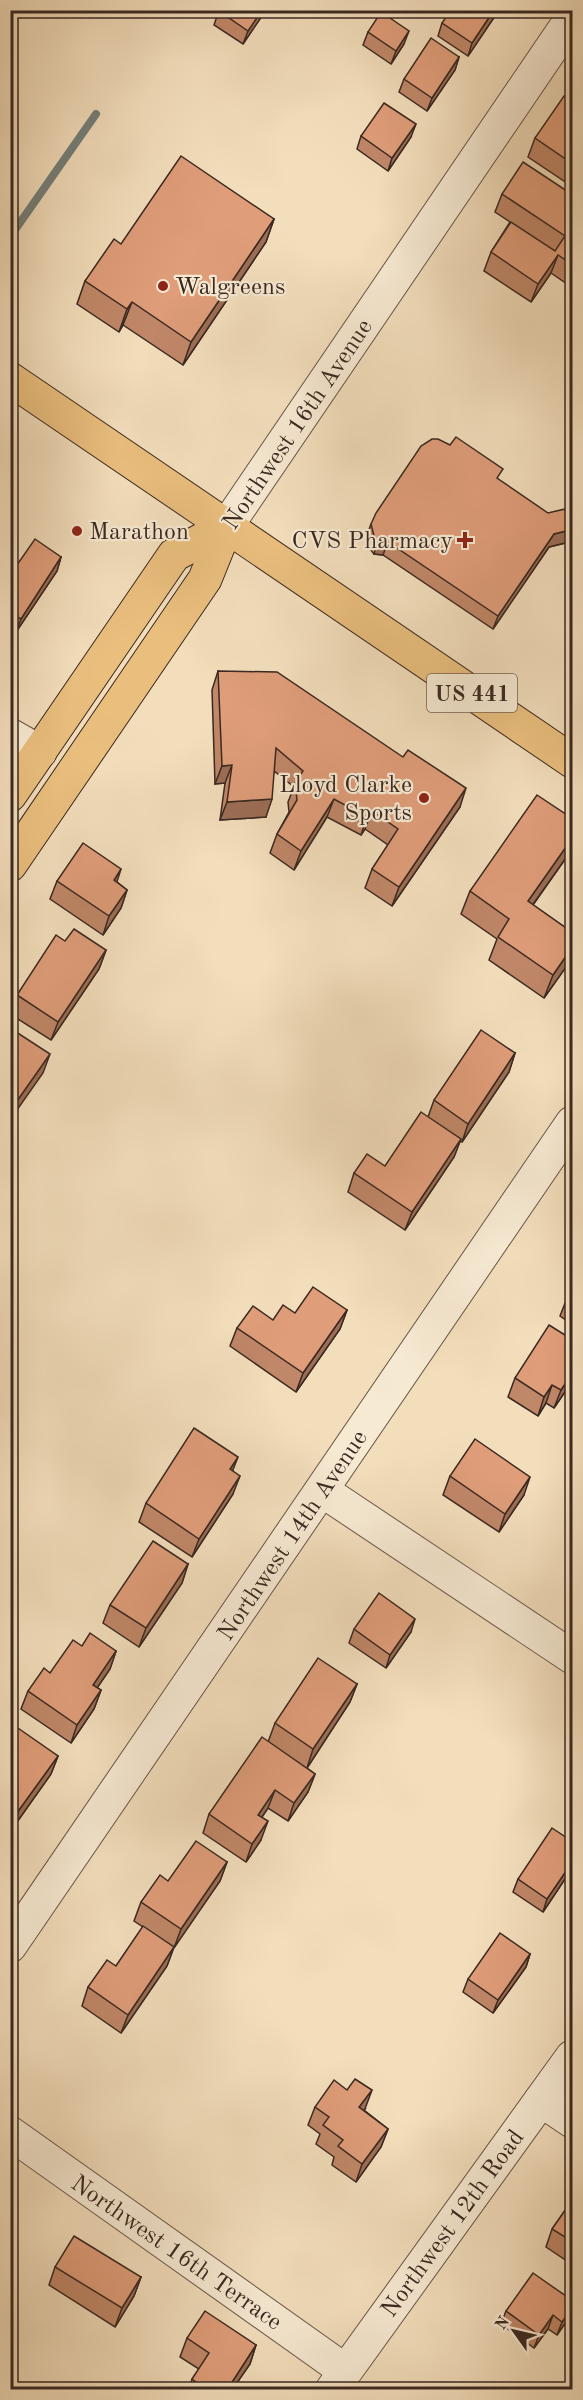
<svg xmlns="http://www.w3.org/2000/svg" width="583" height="2400" viewBox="0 0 583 2400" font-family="'Old Standard TT',serif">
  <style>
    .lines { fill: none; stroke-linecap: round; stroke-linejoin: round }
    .stream { stroke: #75807b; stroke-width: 8 }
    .minor-casing { stroke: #685648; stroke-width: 35 }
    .major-casing { stroke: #3a2821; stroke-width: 35 }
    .minor { stroke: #f7ead3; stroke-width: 33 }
    .major { stroke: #eabf7e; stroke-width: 33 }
    .wall { fill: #c08768; stroke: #3a2821; stroke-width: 1.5 }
    .shaded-wall { fill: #9c6e55; stroke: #3a2821; stroke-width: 1.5 }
    .building { fill: #df9d79; stroke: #3a2821; stroke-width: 1.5 }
    .poi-dot { fill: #8f2418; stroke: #f7ead3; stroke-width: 2 }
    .labels { text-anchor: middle; stroke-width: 4.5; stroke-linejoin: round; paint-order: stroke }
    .shield { fill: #f7ead3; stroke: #736256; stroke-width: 1.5 }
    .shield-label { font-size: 22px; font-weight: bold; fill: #3a2821 }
    .poi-label { font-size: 24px; fill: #3a2821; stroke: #f7ead3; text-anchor: start }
    .street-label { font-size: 24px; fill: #3a2821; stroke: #f7ead3 }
  </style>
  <rect width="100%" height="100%" fill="#f3debc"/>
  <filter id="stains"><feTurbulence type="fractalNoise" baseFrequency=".00333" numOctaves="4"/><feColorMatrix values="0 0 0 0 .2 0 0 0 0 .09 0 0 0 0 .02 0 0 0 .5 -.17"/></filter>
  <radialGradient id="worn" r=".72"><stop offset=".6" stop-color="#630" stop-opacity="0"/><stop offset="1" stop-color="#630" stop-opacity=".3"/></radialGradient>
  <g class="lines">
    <path class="stream" d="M10 237 96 114"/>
    <g class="minor-casing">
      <g id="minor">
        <path d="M226 527 572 18"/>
        <path d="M10 735 40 752"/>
        <path d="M323 1491 572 1657"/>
        <path d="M10 1946 572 1123"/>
        <path d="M541 2100 572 2121"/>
        <path d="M10 2133 344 2370"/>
        <path d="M332 2390 572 2057"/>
      </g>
    </g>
    <g class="major-casing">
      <g id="major">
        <path d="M10 379 572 761"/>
        <path d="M10 795 174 555 226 527"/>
        <path d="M10 865 205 579 226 527"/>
      </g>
    </g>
    <use href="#minor" class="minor"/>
    <use href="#major" class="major"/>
  </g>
  <g class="wall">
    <path d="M219 10H266L243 44 214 25Z"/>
    <path d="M495 16 468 56 438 36 442 23Z"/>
    <path d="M368 32 404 44 391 64 363 45Z"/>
    <path d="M459 57 455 70 427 111 399 92 404 79Z"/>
    <path d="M573 102V187L528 157 535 138Z"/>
    <path d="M361 136 411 137 388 171 357 149Z"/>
    <path d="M502 194 573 195V288L551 273 531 302 484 271 491 252 510 222 495 212Z"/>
    <path d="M274 219 266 242 183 365 123 325 119 332 77 304 85 281 121 244Z"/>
    <path d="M499 480 570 530 565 543 549 547 493 629 383 555 374 554 370 549 366 537 371 524Z"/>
    <path d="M61 557 57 571 16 632 10 629V575Z"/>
    <path d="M218 671 460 807 392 906 365 888 372 869 388 845 365 829 361 835 327 817 294 870 270 853 277 834 289 812 288 802 294 787 274 771 266 817 220 820 225 783 215 784 212 690Z"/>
    <path d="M573 819V848L533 905 573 933V955L571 960 544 998 489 960 497 939 461 914 470 891Z"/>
    <path d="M57 881 117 882 127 890 121 908 103 935 50 899Z"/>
    <path d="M65 941 106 950 99 969 51 1040 10 1014V1011L17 995Z"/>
    <path d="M515 1053 509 1072 462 1142 460 1141 454 1157 405 1230 348 1192 354 1173 385 1166 428 1117 434 1100Z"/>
    <path d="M573 1289V1325L560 1316 567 1298Z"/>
    <path d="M347 1310 340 1329 296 1392 230 1346 237 1328 273 1320 295 1313Z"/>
    <path d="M573 1340V1380L554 1408 546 1403 538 1416 508 1397 515 1378Z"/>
    <path d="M233 1471V1494L192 1557 139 1522 146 1503Z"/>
    <path d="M450 1476 524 1495 499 1532 443 1495Z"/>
    <path d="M188 1564 182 1583 139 1647 103 1623 110 1605Z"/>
    <path d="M354 1629 411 1632 386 1668 349 1643Z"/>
    <path d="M82 1646 116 1651 110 1669 97 1688 101 1690 94 1709 71 1743 21 1709 28 1691Z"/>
    <path d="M357 1684 350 1702 307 1768 315 1774 308 1792 288 1821 268 1808 262 1817 261 1840 246 1862 203 1833 209 1814 268 1742 275 1723Z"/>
    <path d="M10 1729 58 1756 51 1774 12 1829 10 1828Z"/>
    <path d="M573 1842V1867L543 1912 513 1892 518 1879Z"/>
    <path d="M227 1862 220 1881 174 1947 167 1966 121 2033 82 2006 88 1987 116 1966 143 1927 134 1921 141 1902 168 1881Z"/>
    <path d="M530 1954 526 1967 493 2013 463 1992 468 1979Z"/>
    <path d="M315 2107 365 2109 364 2110 388 2129 381 2147 356 2182 332 2165 334 2157 316 2144 320 2134 308 2125Z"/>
    <path d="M573 2199V2265L546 2247 552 2229Z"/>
    <path d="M55 2267 141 2277 134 2296 115 2327 49 2285Z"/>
    <path d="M573 2301V2310L570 2316 557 2335 548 2329 534 2348 501 2324 506 2311Z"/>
    <path d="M187 2338 256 2345 250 2364 232 2390H188L192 2379 199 2369 180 2357Z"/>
  </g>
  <g class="shaded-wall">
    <path d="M262 10H266L243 44 248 31Z"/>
    <path d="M494 10H497L495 16 468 56 472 43Z"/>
    <path d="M409 31 404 44 391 64 396 51Z"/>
    <path d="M459 57 455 70 427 111 432 98Z"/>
    <path d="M416 124 411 137 388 171 392 158Z"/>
    <path d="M274 219 266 242 183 365 191 342Z"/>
    <path d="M558 255 551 273 531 302 538 284Z"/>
    <path d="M132 302 123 325 119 332 127 309Z"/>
    <path d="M570 530 565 543 549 547 493 629 498 616 554 534Z"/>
    <path d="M378 541 388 542 383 555 374 554Z"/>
    <path d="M61 557 57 571 16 632 21 619Z"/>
    <path d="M232 765 225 783 215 784 222 766Z"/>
    <path d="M466 788 460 807 392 906 399 887Z"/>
    <path d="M272 799 266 817 220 820 227 802Z"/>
    <path d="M334 799 327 817 294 870 301 851Z"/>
    <path d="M372 811 365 829 361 835 367 817Z"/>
    <path d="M573 837V848L519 924 528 901Z"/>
    <path d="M121 869 115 888 114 880Z"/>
    <path d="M127 890 121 908 103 935 109 916Z"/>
    <path d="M573 946V955L571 960 544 998 553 975Z"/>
    <path d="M106 950 99 969 51 1040 58 1022Z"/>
    <path d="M515 1053 509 1072 462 1142 468 1124Z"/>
    <path d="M50 1054 43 1073 10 1120V1111Z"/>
    <path d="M461 1139 454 1157 405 1230 412 1212Z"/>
    <path d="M347 1310 340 1329 296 1392 303 1373Z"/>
    <path d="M573 1372V1380L554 1408 561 1390Z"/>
    <path d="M552 1385 546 1403 538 1416 544 1397Z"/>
    <path d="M238 1457 231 1475 230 1469Z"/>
    <path d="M240 1476 233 1494 192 1557 199 1539Z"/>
    <path d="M530 1477 524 1495 499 1532 505 1514Z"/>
    <path d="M188 1564 182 1583 139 1647 146 1628Z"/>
    <path d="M415 1619 411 1632 386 1668 390 1655Z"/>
    <path d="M116 1651 110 1669 86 1704 93 1685Z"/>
    <path d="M357 1684 350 1702 307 1768 313 1749Z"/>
    <path d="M101 1690 94 1709 71 1743 77 1725Z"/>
    <path d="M58 1756 51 1774 12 1829 19 1810Z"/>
    <path d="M315 1774 308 1792 288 1821 294 1803Z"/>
    <path d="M275 1790 268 1808 251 1833 258 1815Z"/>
    <path d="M268 1821 261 1840 246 1862 252 1844Z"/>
    <path d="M573 1861V1867L543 1912 547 1899Z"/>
    <path d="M227 1862 220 1881 174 1948 181 1929Z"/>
    <path d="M174 1947 167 1966 121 2033 128 2015Z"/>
    <path d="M530 1954 526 1967 493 2013 498 2000Z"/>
    <path d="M372 2090 365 2109 353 2125 359 2107Z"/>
    <path d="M388 2129 381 2147 356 2182 362 2164Z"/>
    <path d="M141 2277 134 2296 115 2327 122 2308Z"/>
    <path d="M573 2307V2310L570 2316 557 2335 562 2322Z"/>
    <path d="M553 2315 548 2329 534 2348 539 2335Z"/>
    <path d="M256 2345 250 2364 232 2390H227Z"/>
  </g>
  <g class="building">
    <path d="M219 10H262L248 31 219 11Z"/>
    <path d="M451 10H494L472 43 442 23Z"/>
    <path d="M381 12 409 31 396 51 368 32Z"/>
    <path d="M431 38 459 57 432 98 404 79Z"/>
    <path d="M564 96 573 102V164L535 138Z"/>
    <path d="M384 103 416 124 392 158 361 136Z"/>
    <path d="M181 156 274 219 191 342 132 302 127 309 85 281 114 239 121 244Z"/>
    <path d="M523 162 573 195V265L558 255 538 284 491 252 511 222 555 251 565 236 502 194Z"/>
    <path d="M456 437 503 469 497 478 548 513 565 509 570 530 554 534 498 616 388 542 378 541 374 536 371 524 376 513 421 446 432 439H438L450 445Z"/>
    <path d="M35 539 61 557 21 619 10 613V575Z"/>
    <path d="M218 671 277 672 403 757 408 750 466 788 399 887 372 869 398 829 372 811 367 817 334 799 301 851 277 834 297 800 295 783 303 771 276 748 272 799 227 802 232 765 222 766Z"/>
    <path d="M537 795 573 819V837L528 901 573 933V946L553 975 498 937 509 919 470 891Z"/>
    <path d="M83 843 121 869 114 880 127 890 109 916 57 881Z"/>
    <path d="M74 929 106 950 58 1022 17 995 56 935 65 941Z"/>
    <path d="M10 1028 50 1054 10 1111Z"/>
    <path d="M481 1030 515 1053 468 1124 434 1100Z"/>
    <path d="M421 1112 461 1139 412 1212 354 1173 367 1154 385 1166Z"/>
    <path d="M313 1287 347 1310 303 1373 237 1328 253 1306 273 1320 283 1305 295 1313Z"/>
    <path d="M573 1289V1302L567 1298Z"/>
    <path d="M549 1325 573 1340V1372L561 1390 552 1385 544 1397 515 1378Z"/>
    <path d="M194 1428 238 1457 230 1469 240 1476 199 1539 146 1503Z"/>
    <path d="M475 1439 530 1477 505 1514 450 1476Z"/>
    <path d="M153 1541 188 1564 146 1628 110 1605Z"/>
    <path d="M379 1593 415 1619 390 1655 354 1629Z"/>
    <path d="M90 1633 116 1651 93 1685 101 1690 77 1725 28 1691 44 1668 50 1673 73 1640 82 1646Z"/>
    <path d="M318 1658 357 1684 313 1749 275 1723Z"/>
    <path d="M15 1726 58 1756 19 1810 10 1804V1729L12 1730Z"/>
    <path d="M262 1737 315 1774 294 1803 275 1790 258 1815 268 1821 252 1844 209 1814Z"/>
    <path d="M552 1828 573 1842V1861L547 1899 518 1879Z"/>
    <path d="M196 1841 227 1862 181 1929 141 1902 160 1875 168 1881Z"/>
    <path d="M143 1926 174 1947 128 2015 88 1987 107 1960 116 1966Z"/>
    <path d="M500 1933 530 1954 498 2000 468 1979Z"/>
    <path d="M355 2079 372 2090 359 2107 388 2129 362 2164 338 2146 343 2140 323 2125 329 2117 315 2107 334 2080 347 2090Z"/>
    <path d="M573 2199V2242L552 2229Z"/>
    <path d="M74 2236 141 2277 122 2308 55 2267Z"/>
    <path d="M533 2273 573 2301V2307L562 2322 553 2315 539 2335 506 2311Z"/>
    <path d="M205 2311 256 2345 227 2390H207L192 2379 209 2353 187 2338Z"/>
  </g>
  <g class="poi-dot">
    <circle cx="163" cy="286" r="6"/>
    <circle cx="77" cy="531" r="6"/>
    <path d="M462 531h6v6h6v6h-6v6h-6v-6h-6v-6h6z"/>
    <circle cx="424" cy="798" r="6"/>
  </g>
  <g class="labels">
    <rect class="shield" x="427" y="674" width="90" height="38" rx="4.5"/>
    <g class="shield-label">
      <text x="472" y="701">US 441</text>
    </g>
    <g class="poi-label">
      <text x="175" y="294">Walgreens</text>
      <text x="89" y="539">Marathon</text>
      <text x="453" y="548" text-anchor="end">CVS Pharmacy</text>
      <text x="412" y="792" text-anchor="end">Lloyd Clarke<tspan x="412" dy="28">Sports</tspan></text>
    </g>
    <g class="street-label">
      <text transform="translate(297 424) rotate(-56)" y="8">Northwest 16th Avenue</text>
      <text transform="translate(292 1535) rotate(-56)" y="8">Northwest 14th Avenue</text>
      <text transform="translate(452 2223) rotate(-54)" y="8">Northwest 12th Road</text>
      <text transform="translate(177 2252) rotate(35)" y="8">Northwest 16th Terrace</text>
    </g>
  </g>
  <rect width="583" height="2400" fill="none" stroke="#f3debc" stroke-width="36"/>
  <rect x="12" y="12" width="559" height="2376" fill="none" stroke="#3a2821" stroke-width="3"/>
  <rect x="18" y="18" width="547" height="2364" fill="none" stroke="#3a2821" stroke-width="1.5"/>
  <g transform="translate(514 2331) rotate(304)" stroke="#f7ead3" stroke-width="4.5" paint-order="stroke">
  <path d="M0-4.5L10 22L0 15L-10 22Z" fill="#3a2821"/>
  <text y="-9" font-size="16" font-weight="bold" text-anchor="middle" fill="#3a2821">N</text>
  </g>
  <rect width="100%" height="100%" filter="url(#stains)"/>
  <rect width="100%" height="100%" fill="url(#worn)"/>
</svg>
